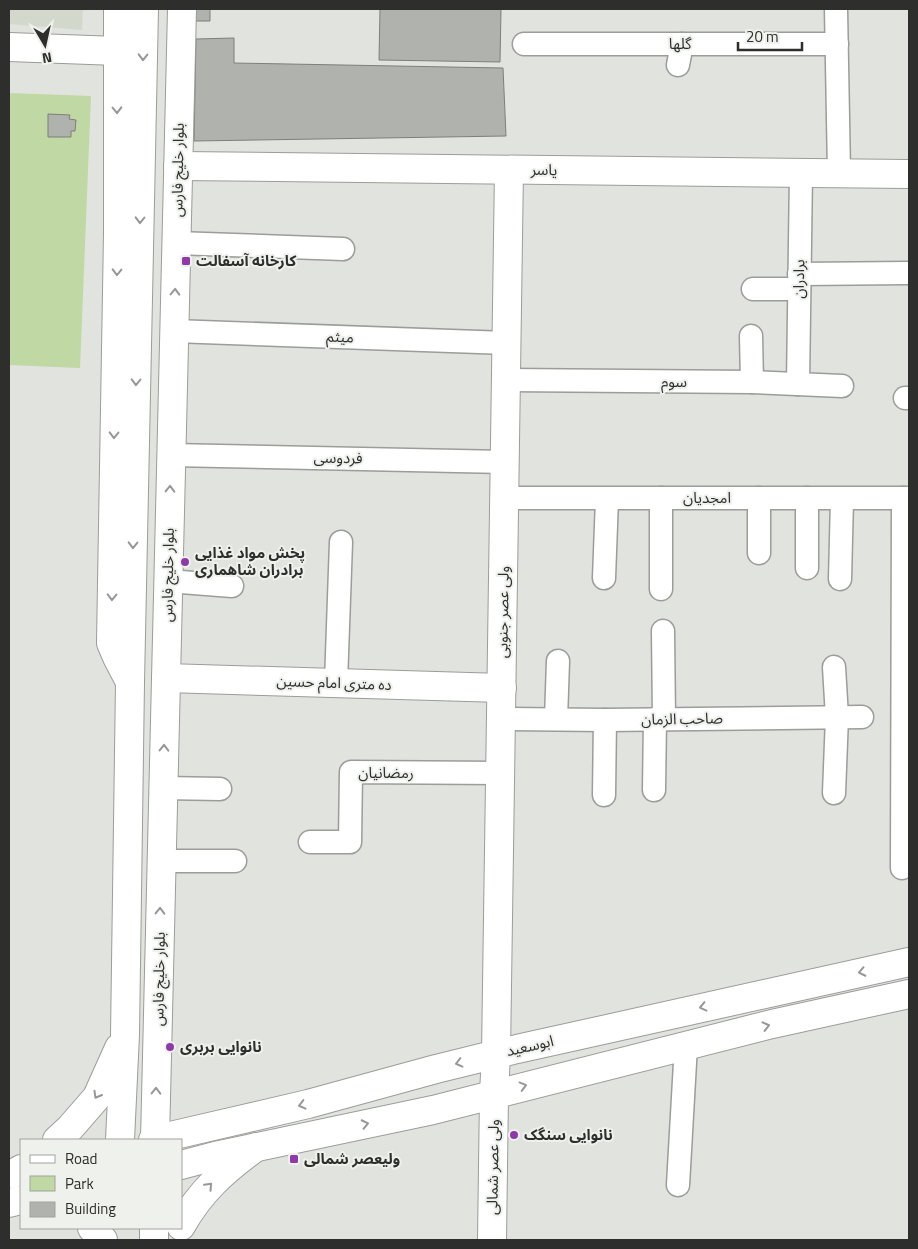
<svg xmlns="http://www.w3.org/2000/svg" width="918" height="1249" viewBox="0 0 918 1249" font-family="'Titillium Web','Noto Sans Arabic',sans-serif">
  <style>
    .built { fill: #d3d8cd }
    .green { fill: #bfd8a4 }
    .building { fill: #b0b2ad; stroke: #7d7f7b }
    .lines { fill: none; stroke-linecap: round; stroke-linejoin: round }
    .minor-casing { stroke: #9b9d98; stroke-width: 25 }
    .tertiary-casing { stroke: #9b9d98; stroke-width: 30 }
    .secondary-casing { stroke: #9b9d98; stroke-width: 30 }
    .minor { stroke: #fff; stroke-width: 22 }
    .tertiary { stroke: #fff; stroke-width: 28 }
    .secondary { stroke: #fff; stroke-width: 28 }
    .oneway { stroke: #969796 }
    .poi-dot { fill: #8e3ba9; stroke: #eef1ec; stroke-width: 2 }
    .labels { text-anchor: middle; stroke-width: 4; stroke-linejoin: round; paint-order: stroke }
    .street-label { font-size: 15px; fill: #2e2f2d; stroke: #eef1ec }
    .poi-label { font-size: 15px; font-weight: bold; fill: #2e2f2d; stroke: #eef1ec; text-anchor: start }
  </style>
  <rect width="100%" height="100%" fill="#e1e3de"/>
  <path class="built" d="M9 9H83L82 30 9 24Z"/>
  <path class="green" d="M9 93 91 96 80 368 9 365Z"/>
  <g class="building">
    <path d="M196 9H210V21H195Z"/>
    <path d="M380 9H501L500 62 379 60Z"/>
    <path d="M234 38V63L503 68 506 136 194 141 196 39Z"/>
    <path d="M48 114 70 115 69 119 76 120 75 131H71V137H48Z"/>
  </g>
  <g class="lines">
    <g class="minor-casing">
      <g id="minor">
        <path d="M836 9 839 173"/>
        <path d="M524 44H837"/>
        <path d="M678 65 682 44"/>
        <path d="M176 243 343 249"/>
        <path d="M799 274 909 273"/>
        <path d="M753 289H799"/>
        <path d="M174 331 507 343"/>
        <path d="M751 336 752 382"/>
        <path d="M506 380 752 382 842 386"/>
        <path d="M798 384 801 173"/>
        <path d="M905 398H909"/>
        <path d="M171 455 505 462"/>
        <path d="M505 498H909"/>
        <path d="M759 498V553"/>
        <path d="M807 498V568"/>
        <path d="M604 578 607 499"/>
        <path d="M840 579 842 499"/>
        <path d="M168 581 232 586"/>
        <path d="M661 589V498"/>
        <path d="M663 631 664 719"/>
        <path d="M336 682 341 542"/>
        <path d="M501 719 605 720 862 717"/>
        <path d="M556 719 558 661"/>
        <path d="M163 788 220 789"/>
        <path d="M654 790 655 719"/>
        <path d="M834 793 837 717 834 667"/>
        <path d="M604 795 605 720"/>
        <path d="M310 842H350L351 772 501 773"/>
        <path d="M161 861H235"/>
        <path d="M902 868 903 498"/>
        <path d="M678 1185 686 1045"/>
      </g>
    </g>
    <g class="tertiary-casing">
      <g id="tertiary">
        <path d="M118 9V233L111 643 117 657 130 682"/>
        <path d="M9 47 117 51"/>
        <path d="M178 166 909 174"/>
        <path d="M166 678 502 688"/>
        <path d="M153 1140 308 1104 436 1069 517 1049 909 962"/>
        <path d="M181 1165 215 1156 433 1110 772 1024 909 994"/>
        <path d="M9 1203 21 1200"/>
        <path d="M492 1240 494 1094 496 1054 509 170"/>
      </g>
    </g>
    <g class="secondary-casing">
      <g id="secondary">
        <path d="M57 1140 70 1128 97 1097 119 1048"/>
        <path d="M120 1140 125 1035 130 682 144 9"/>
        <path d="M155 1140 182 9"/>
        <path d="M13 1174 21 1169"/>
        <path d="M181 1226C201 1190 224 1171 256 1147"/>
        <path d="M92 1228 103 1240"/>
        <path d="M154 1240V1228"/>
      </g>
    </g>
    <use href="#minor" class="minor"/>
    <use href="#tertiary" class="tertiary"/>
    <use href="#secondary" class="secondary"/>
  </g>
  <defs><path id="oneway-chevron" d="M-2-3.5L2.5 0L-2 3.5" fill="none" stroke-width="1.6" stroke-linecap="round" stroke-linejoin="round" transform="scale(1.25)"/></defs>
  <g class="oneway">
    <use href="#oneway-chevron" transform="translate(143 57) rotate(91)"/>
    <use href="#oneway-chevron" transform="translate(117 110) rotate(89)"/>
    <use href="#oneway-chevron" transform="translate(140 220) rotate(91)"/>
    <use href="#oneway-chevron" transform="translate(117 272) rotate(91)"/>
    <use href="#oneway-chevron" transform="translate(175 292) rotate(-88)"/>
    <use href="#oneway-chevron" transform="translate(136 382) rotate(91)"/>
    <use href="#oneway-chevron" transform="translate(114 435) rotate(91)"/>
    <use href="#oneway-chevron" transform="translate(170 489) rotate(-89)"/>
    <use href="#oneway-chevron" transform="translate(133 545) rotate(91)"/>
    <use href="#oneway-chevron" transform="translate(112 597) rotate(91)"/>
    <use href="#oneway-chevron" transform="translate(164 748) rotate(-89)"/>
    <use href="#oneway-chevron" transform="translate(160 911) rotate(-89)"/>
    <use href="#oneway-chevron" transform="translate(862 972) rotate(168)"/>
    <use href="#oneway-chevron" transform="translate(703 1007) rotate(167)"/>
    <use href="#oneway-chevron" transform="translate(766 1026) rotate(-14)"/>
    <use href="#oneway-chevron" transform="translate(459 1063) rotate(166)"/>
    <use href="#oneway-chevron" transform="translate(523 1086) rotate(-15)"/>
    <use href="#oneway-chevron" transform="translate(156 1091) rotate(-89)"/>
    <use href="#oneway-chevron" transform="translate(97 1095) rotate(120)"/>
    <use href="#oneway-chevron" transform="translate(302 1105) rotate(166)"/>
    <use href="#oneway-chevron" transform="translate(365 1124) rotate(-12)"/>
    <use href="#oneway-chevron" transform="translate(209 1186) rotate(-47)"/>
  </g>
  <g class="poi-dot">
    <rect x="181" y="256" width="10" height="10" rx="2.5"/>
    <circle cx="185" cy="562" r="5"/>
    <circle cx="170" cy="1047" r="5"/>
    <circle cx="514" cy="1135" r="5"/>
    <rect x="289" y="1154" width="10" height="10" rx="2.5"/>
  </g>
  <g class="labels">
    <g class="street-label">
      <text x="680" y="49">گلها</text>
      <text transform="translate(178 170) rotate(-89)" y="5">بلوار خلیج فارس</text>
      <text transform="translate(544 170) rotate(1)" y="5">یاسر</text>
      <text transform="translate(799 279) rotate(-89)" y="5">برادران</text>
      <text transform="translate(340 337) rotate(2)" y="5">میثم</text>
      <text x="674" y="387">سوم</text>
      <text transform="translate(338 458) rotate(1)" y="5">فردوسی</text>
      <text x="707" y="503">امجدیان</text>
      <text transform="translate(168 575) rotate(-89)" y="5">بلوار خلیج فارس</text>
      <text transform="translate(503 612) rotate(-89)" y="5">ولی عصر جنوبی</text>
      <text transform="translate(334 683) rotate(2)" y="5">ده متری امام حسین</text>
      <text transform="translate(682 719) rotate(-1)" y="5">صاحب الزمان</text>
      <text x="386" y="778">رمضانیان</text>
      <text transform="translate(159 979) rotate(-89)" y="5">بلوار خلیج فارس</text>
      <text transform="translate(530 1046) rotate(-13)" y="5">ابوسعید</text>
      <text transform="translate(493 1167) rotate(-89)" y="5">ولی عصر شمالی</text>
    </g>
    <g class="poi-label">
      <text x="196" y="266">کارخانه آسفالت</text>
      <text x="195" y="558">پخش مواد غذایی<tspan x="195" dy="17">برادران شاهماری</tspan></text>
      <text x="180" y="1052">نانوایی بربری</text>
      <text x="524" y="1140">نانوایی سنگک</text>
      <text x="304" y="1164">ولیعصر شمالی</text>
    </g>
  </g>
  <rect width="918" height="1249" fill="none" stroke="#2e2f2d" stroke-width="20"/>
  <rect x="20" y="1139" width="162" height="90" fill="#eef1ec" stroke="#a1a3a0"/>
  <rect x="30" y="1155" width="25" height="8" fill="#ffffff" stroke="#a1a3a0"/>
  <text x="65" y="1164" font-size="15" fill="#2e2f2d">Road</text>
  <rect x="30" y="1176" width="25" height="15" fill="#bfd8a4" stroke="#a1a3a0"/>
  <text x="65" y="1189" font-size="15" fill="#2e2f2d">Park</text>
  <rect x="30" y="1202" width="25" height="15" fill="#b0b2ad" stroke="#a1a3a0"/>
  <text x="65" y="1214" font-size="15" fill="#2e2f2d">Building</text>
  <g transform="translate(45 45) rotate(171)" stroke="#eef1ec" stroke-width="4" paint-order="stroke">
  <path d="M0-4L9 19L0 12L-9 19Z" fill="#2e2f2d"/>
  <text y="-8" font-size="14" font-weight="bold" text-anchor="middle" fill="#2e2f2d">N</text>
  </g>
  <path d="M738 42v8h64v-8" fill="none" stroke="#2e2f2d" stroke-width="2.5"/>
  <text x="746" y="42" font-size="15" fill="#2e2f2d" stroke="#eef1ec" stroke-width="4" paint-order="stroke">20 m</text>
</svg>
